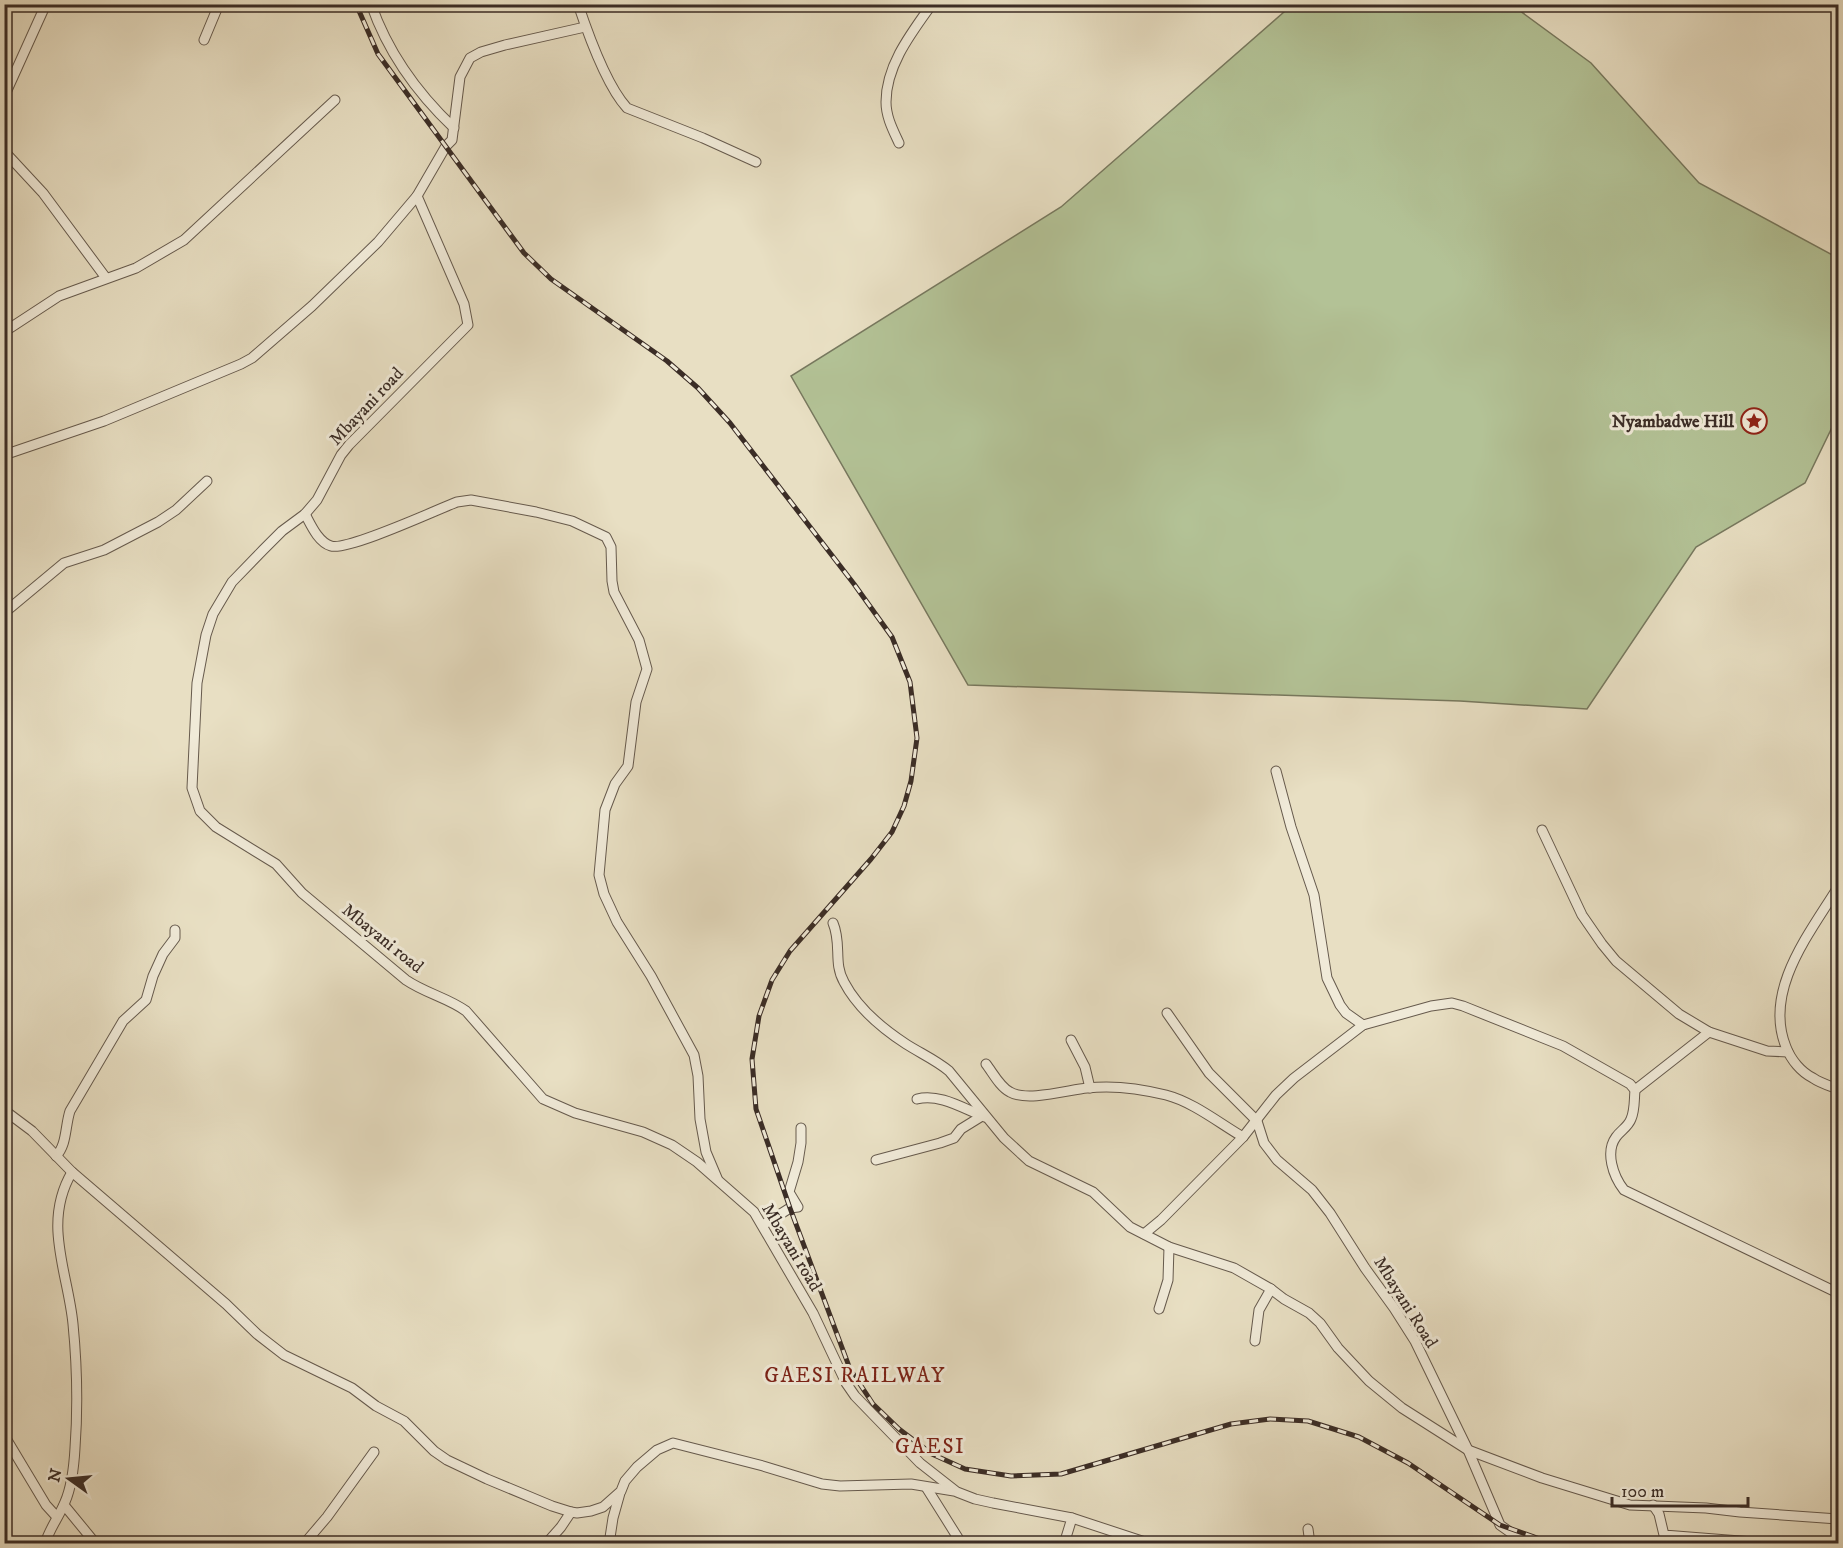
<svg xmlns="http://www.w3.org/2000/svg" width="1843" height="1548" viewBox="0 0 1843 1548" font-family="'IM FELL DW Pica',serif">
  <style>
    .green { fill: #b3c296; stroke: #77785e; stroke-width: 1.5 }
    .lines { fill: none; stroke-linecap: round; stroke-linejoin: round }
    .minor-casing { stroke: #665a4d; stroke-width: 11 }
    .minor { stroke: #f0ead8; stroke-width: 9 }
    .rail-casing { stroke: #3b2d26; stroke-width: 5 }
    .rail { stroke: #f0ead8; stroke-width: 3; stroke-dasharray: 9; stroke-linecap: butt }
    .labels { text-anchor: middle; stroke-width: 6; stroke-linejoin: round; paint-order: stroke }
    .street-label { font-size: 18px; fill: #3b2d26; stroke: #f0ead8 }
    .poi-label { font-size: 18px; font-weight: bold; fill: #3b2d26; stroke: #f0ead8; text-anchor: end }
    .quarter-label { font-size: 21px; letter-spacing: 1.5px; fill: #7a1f14; stroke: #f0ead8 }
  </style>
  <rect width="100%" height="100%" fill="#e8dfc3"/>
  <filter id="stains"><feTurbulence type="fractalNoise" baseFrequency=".00333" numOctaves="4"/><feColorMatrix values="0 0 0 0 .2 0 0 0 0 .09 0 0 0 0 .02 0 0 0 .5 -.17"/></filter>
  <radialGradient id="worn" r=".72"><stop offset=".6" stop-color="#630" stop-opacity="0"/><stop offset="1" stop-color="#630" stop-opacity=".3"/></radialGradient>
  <path class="green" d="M1292 5H1512L1591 63 1699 183 1838 258V415L1805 483 1696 547 1587 709 1460 701 968 685 791 376 1061 207Z"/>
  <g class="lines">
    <g class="minor-casing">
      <g id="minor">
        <path d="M371 4C388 53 417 93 454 128"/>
        <path d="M578 4C588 34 606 85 627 108L703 138 756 162"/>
        <path d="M204 40 219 4"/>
        <path d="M4 97 46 4"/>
        <path d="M899 143C893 130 886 117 886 102 886 65 912 32 932 4"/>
        <path d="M4 151 43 193 106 278"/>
        <path d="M417 196 464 304 468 325 349 445 341 455 317 500 305 514 282 531 263 550 232 582 213 614 206 635 197 683 192 788 200 811 216 827 276 864 302 893 406 980C425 993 448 998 466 1011L543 1099 575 1113 643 1132 672 1145 697 1162 754 1212 813 1313 846 1383 855 1396 920 1463 957 1492 975 1499 993 1503 1072 1518 1151 1544"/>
        <path d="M4 332 59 296 136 268 184 240 335 100"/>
        <path d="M4 455 104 421 241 364 252 358 312 306 378 242 417 196 446 146 452 140 460 77 470 58 481 52 505 45 585 27"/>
        <path d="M305 514C311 525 318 542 331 546 348 551 436 510 457 502L471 500 536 512 572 521 606 537 611 547 612 581 614 592 639 640 647 669 636 702 628 766 615 784 605 810 599 875 604 894 617 922 651 976 694 1055 698 1076 700 1119 706 1152 717 1178"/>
        <path d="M4 613 64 563 104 550 158 522 176 510 207 481"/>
        <path d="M1276 771 1291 827 1314 895 1327 978 1340 1005 1346 1013 1363 1025"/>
        <path d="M1542 830 1582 915 1602 944 1616 961 1679 1014 1709 1032 1767 1051 1788 1052"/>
        <path d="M1838 887C1810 933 1763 990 1786 1047 1791 1060 1801 1072 1813 1078 1820 1083 1830 1086 1838 1089"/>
        <path d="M833 923C842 944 833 963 844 982 857 1007 883 1029 906 1044 920 1053 936 1060 949 1071L1004 1138 1029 1161 1093 1192 1130 1227 1169 1247 1234 1268 1271 1289 1284 1299 1309 1313 1320 1323 1338 1348 1369 1381 1402 1408 1468 1450 1542 1478 1630 1505 1706 1508 1740 1512 1838 1519"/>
        <path d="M1167 1013 1209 1073 1257 1121 1264 1143 1277 1160 1312 1190 1330 1213 1365 1268 1394 1308 1415 1341 1468 1450 1500 1525 1527 1544"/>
        <path d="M1071 1040 1085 1067 1090 1088"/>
        <path d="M986 1064C993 1073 1000 1087 1010 1092 1027 1102 1068 1090 1087 1088 1112 1085 1142 1089 1166 1095 1193 1102 1219 1123 1243 1137"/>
        <path d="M1635 1090 1709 1032"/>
        <path d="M917 1099C940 1093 964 1109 985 1117"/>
        <path d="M4 1110 32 1131 72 1172 226 1304 257 1334 284 1355 352 1388 376 1406 404 1421 434 1451 447 1460 487 1479 552 1506 571 1512 577 1513 591 1511 603 1507 621 1491 625 1481 637 1467 657 1450 673 1443 763 1466 822 1484 840 1486 911 1484 954 1491"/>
        <path d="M56 1156C67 1145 65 1126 70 1111L123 1021 146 1000 153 976 163 954 175 938V930"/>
        <path d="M876 1160 940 1143 954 1138 961 1129 982 1116"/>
        <path d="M763 1225 790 1208 798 1207 789 1192 798 1162 801 1143V1128"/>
        <path d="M1144 1234 1161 1220 1243 1137 1276 1095 1294 1078 1363 1025 1431 1006 1452 1003 1463 1006 1563 1046 1630 1084 1635 1090C1634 1100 1635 1110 1631 1119 1628 1127 1621 1130 1616 1137 1605 1152 1613 1176 1624 1190L1838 1293"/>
        <path d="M1159 1309 1168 1280 1169 1247"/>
        <path d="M1255 1341 1259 1310 1271 1289"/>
        <path d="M4 1435 46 1505 56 1516"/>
        <path d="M926 1487 958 1538 957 1544"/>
        <path d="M64 1505 96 1544"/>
        <path d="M1653 1505 1659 1514 1664 1535 1778 1544"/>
        <path d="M1308 1529 1310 1544"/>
        <path d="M45 1544C49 1529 59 1517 65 1502 72 1486 74 1466 75 1448 78 1407 77 1365 73 1324 68 1272 42 1223 72 1172"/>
        <path d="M304 1544 327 1517 374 1452"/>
        <path d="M546 1544 561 1527 571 1512"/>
        <path d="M609 1544 613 1518 620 1493"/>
        <path d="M1064 1544 1072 1518"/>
      </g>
    </g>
    <use href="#minor" class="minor"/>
    <g class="rail-casing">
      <path id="rail" d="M356 4 378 54 524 253 551 279 667 361 698 388 730 423 854 584 892 637 910 682 917 738 911 781 904 806 892 832 871 859 790 951 772 980 759 1016 752 1059 756 1109 790 1208 850 1369 873 1404 899 1429 932 1454 965 1469 1011 1476 1061 1474 1231 1424 1270 1419 1308 1421 1359 1437 1408 1463 1500 1525 1554 1544"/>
    </g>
    <use href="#rail" class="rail"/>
  </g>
  <defs>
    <g id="sight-ring" transform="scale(1.35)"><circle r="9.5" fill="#f0ead8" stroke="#8f2418" stroke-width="1.5"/><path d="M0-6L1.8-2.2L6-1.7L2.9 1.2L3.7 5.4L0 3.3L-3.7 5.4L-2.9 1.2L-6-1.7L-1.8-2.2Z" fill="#8f2418"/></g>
  </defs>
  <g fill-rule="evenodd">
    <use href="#sight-ring" x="1754" y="421"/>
  </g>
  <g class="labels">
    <g class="street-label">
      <text transform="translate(366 406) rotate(-47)" y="6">Mbayani road</text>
      <text transform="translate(383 938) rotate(39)" y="6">Mbayani road</text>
      <text transform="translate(792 1247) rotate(59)" y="6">Mbayani road</text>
      <text transform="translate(1406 1302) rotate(58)" y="6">Mbayani Road</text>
    </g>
    <g class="poi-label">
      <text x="1734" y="427">Nyambadwe Hill</text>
    </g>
    <g class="quarter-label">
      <text x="855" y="1382">GAESI RAILWAY</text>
      <text x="930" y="1453">GAESI</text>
    </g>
  </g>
  <rect width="1843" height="1548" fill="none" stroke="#e8dfc3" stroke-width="24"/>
  <rect x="6" y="6" width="1831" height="1536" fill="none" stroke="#3b2d26" stroke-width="3"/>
  <rect x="12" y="12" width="1819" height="1524" fill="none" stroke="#3b2d26" stroke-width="1.5"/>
  <g transform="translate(69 1479) rotate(285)" stroke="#f0ead8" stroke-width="4.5" paint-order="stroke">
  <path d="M0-4.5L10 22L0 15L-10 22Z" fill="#3b2d26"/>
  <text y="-9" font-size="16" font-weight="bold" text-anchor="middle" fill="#3b2d26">N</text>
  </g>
  <path d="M1612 1497v9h136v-9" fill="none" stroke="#3b2d26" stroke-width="3"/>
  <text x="1621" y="1497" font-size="18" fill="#3b2d26" stroke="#f0ead8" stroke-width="4.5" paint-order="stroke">100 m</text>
  <rect width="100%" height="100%" filter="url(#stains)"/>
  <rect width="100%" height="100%" fill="url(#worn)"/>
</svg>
